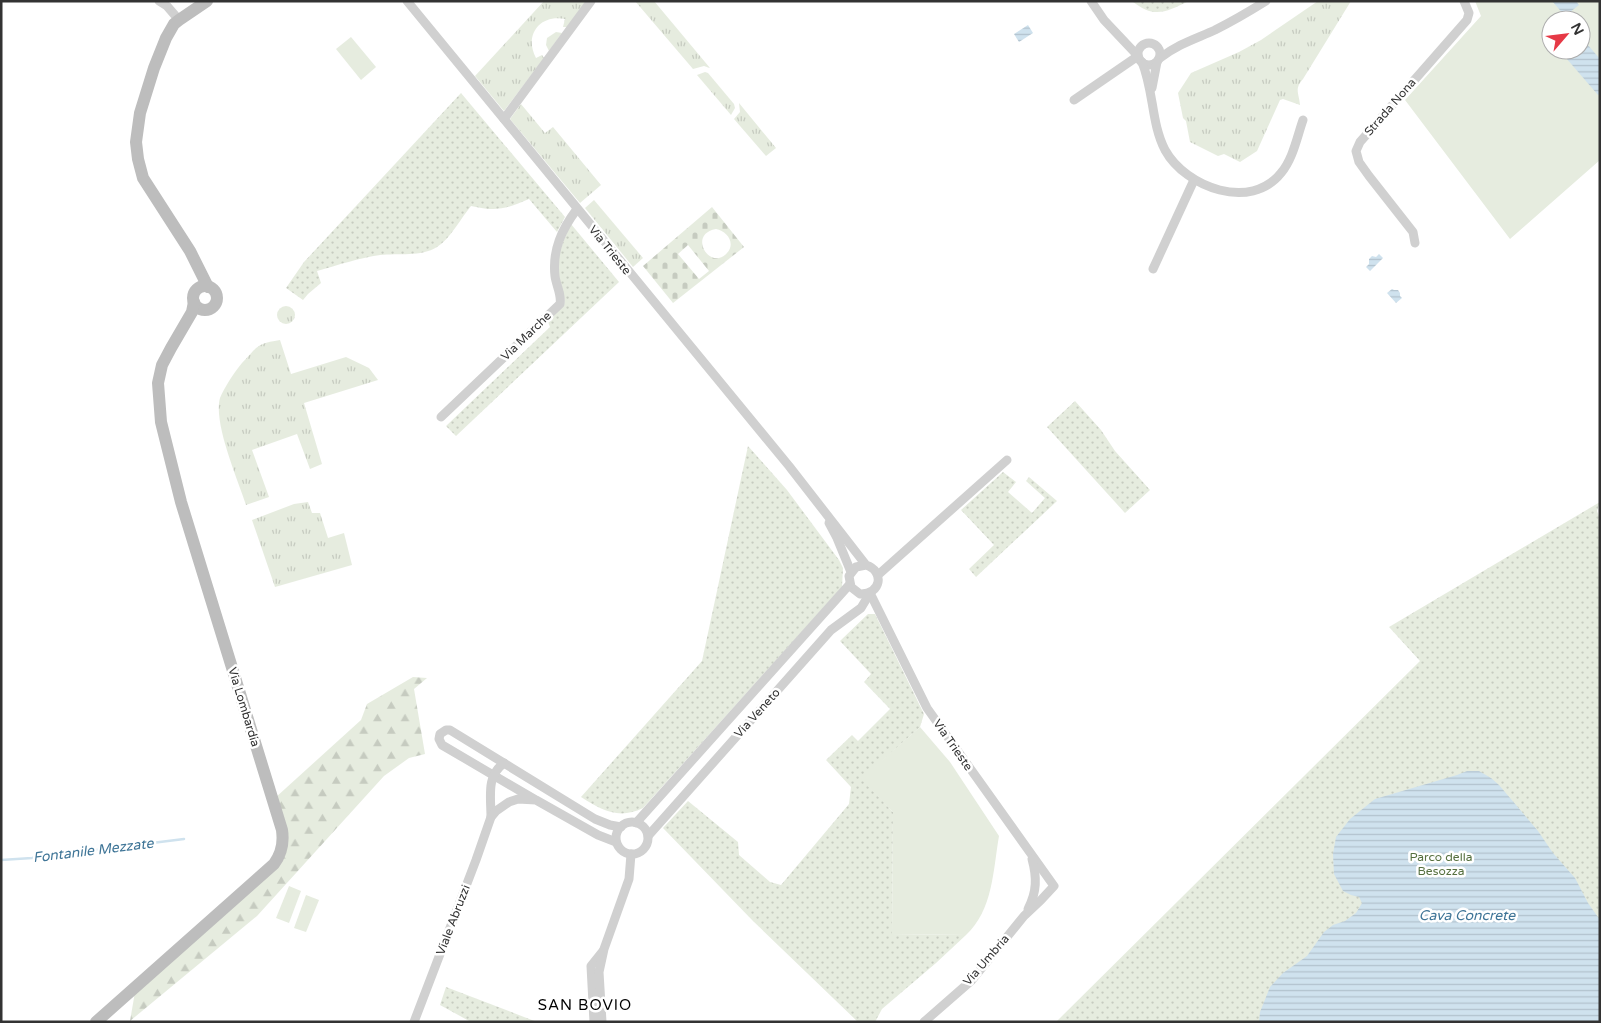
<svg xmlns="http://www.w3.org/2000/svg" width="1601" height="1023" viewBox="0 0 1601 1023" font-family="'Varela Round',sans-serif">
  <style>
    .grass { fill: url(#grass-tufts) }
    .forest { fill: url(#forest-firs) }
    .cemetery { fill: url(#cemetery-stones); fill-rule: evenodd }
    .park { fill: url(#park-dots) }
    .pitch { fill: #e6ecdf; fill-rule: evenodd }
    .water { fill: url(#water-rules) }
    .lines { fill: none; stroke-linecap: round; stroke-linejoin: round }
    .stream { stroke: #cfe2ee; stroke-width: 2.5 }
    .street { stroke: #d0d0d0; stroke-width: 9 }
    .secondary { stroke: #bdbdbd; stroke-width: 12 }
    .labels { text-anchor: middle; stroke-width: 5; stroke-linejoin: round; paint-order: stroke }
    .street-label { font-size: 12px; fill: #333; stroke: #fff }
    .park-label { font-size: 12px; fill: #56703f; stroke: #fff }
    .water-label { font-size: 14px; font-style: italic; fill: #3f7597; stroke: #fff }
    .quarter-label { font-size: 15px; letter-spacing: 1px; fill: #000; stroke: #fff }
  </style>
  <defs>
    <pattern id="grass-tufts" width="24" height="20" patternUnits="userSpaceOnUse" patternTransform="scale(1.25)"><rect width="24" height="20" fill="#e6ecdf"/><path d="M3 7l-1-3M5 7V3M7 7l1-3M15 17l-1-3M17 17v-4M19 17l1-3" fill="none" stroke="#c6cbc0"/></pattern>
    <pattern id="forest-firs" width="22" height="20" patternUnits="userSpaceOnUse" patternTransform="scale(1.25)"><rect width="22" height="20" fill="#e6ecdf"/><path d="M5 1l3.5 6h-7zM16 11l3.5 6h-7z" fill="#c6cbc0"/></pattern>
    <pattern id="cemetery-stones" width="16" height="16" patternUnits="userSpaceOnUse" patternTransform="scale(1.25)"><rect width="16" height="16" fill="#e6ecdf"/><path d="M2 7V4a2 2 0 0 1 4 0v3zM10 15v-3a2 2 0 0 1 4 0v3z" fill="#c6cbc0"/></pattern>
    <pattern id="park-dots" width="8" height="8" patternUnits="userSpaceOnUse" patternTransform="scale(1.25)"><rect width="8" height="8" fill="#e6ecdf"/><path d="M2 2h.1M6 6h.1" fill="none" stroke="#c6cbc0" stroke-width="1.8" stroke-linecap="round"/></pattern>
    <pattern id="water-rules" width="6" height="5" patternUnits="userSpaceOnUse" patternTransform="scale(1.25)"><rect width="6" height="5" fill="#cfe2ee"/><path d="M0 2.5h6" fill="none" stroke="#b2c2cd"/></pattern>
  </defs>
  <rect width="100%" height="100%" fill="#fff"/>
  <g class="grass">
    <path d="M544 1H586L567 27H563L565 19C539 14 524 36 536 58L542 55 544 58 504 111 475 76Z"/>
    <path d="M635 1H654L710 68 704 66 693 69Z"/>
    <path d="M1318 1H1351L1303 79C1294 89 1299 93 1300 105L1283 99 1280 100 1257 151 1240 162 1224 154 1218 156 1190 142 1186 121 1183 118 1178 93 1191 73 1239 52 1261 40Z"/>
    <path d="M556 32 562 33 549 51 546 45 547 38Z"/>
    <path d="M705 72 708 73 734 104 735 108 731 115 697 75Z"/>
    <path d="M739 103 776 148 766 156 734 119 740 112Z"/>
    <path d="M521 104 545 133 553 127 601 185 580 203 510 119Z"/>
    <path d="M594 200 643 258 633 267 585 208Z"/>
    <circle cx="286" cy="315" r="9"/>
    <path d="M280 340 291 374 346 357 369 368 378 380 304 403 322 464 310 469 297 434 252 450 269 497 246 505C238 480 213 423 220 398 224 388 235 371 242 363 258 346 256 344 280 340Z"/>
    <path d="M308 502 312 513H320L328 538 344 533 352 565 275 587 252 520 294 504Z"/>
  </g>
  <path class="forest" d="M413 677 427 678 414 689 425 754 409 758 384 776 257 916 130 1021 135 992 278 865 275 798 361 720 367 704Z"/>
  <path class="cemetery" d="M712 207 744 247 673 303 643 266ZM716 229C727 231 736 243 727 253 710 272 687 234 716 229ZM688 245 709 271 699 279 678 254Z"/>
  <g class="park">
    <path d="M1132 1H1189C1166 12 1154 19 1132 1Z"/>
    <path d="M461 93 565 217 557 232 529 199C505 209 497 212 471 206 461 218 450 239 437 247 421 257 398 253 380 255 359 258 338 265 317 271L321 283 308 294 303 300 286 288 304 262Z"/>
    <path d="M571 224 619 282 456 436 446 426 550 327 548 322 564 305C566 296 561 287 559 278 555 258 563 241 571 224Z"/>
    <path d="M1075 401 1101 430 1115 451 1150 490 1125 513 1047 427Z"/>
    <path d="M748 446 787 490 839 560 843 568 842 587 643 808C619 820 601 810 581 797L702 661Z"/>
    <path d="M1003 472 1016 482 1008 492 1032 513 1045 498 1026 481 1029 477 1057 501 976 577 969 569 994 545 961 510Z"/>
    <path d="M1600 502 1597 511 1600 519V1022H1056L1420 661 1389 627Z"/>
    <path d="M868 614H875L924 714 920 727 862 779 893 812 892 934 966 935 936 963 882 1009 875 1022H858L753 921 663 828 688 801 738 842 739 855 770 882 781 885 849 804 851 787 826 760 852 735 858 741 890 709 864 682 871 674 840 641Z"/>
    <path d="M446 987 537 1022H471L440 1005Z"/>
  </g>
  <g class="pitch">
    <path d="M1475 1H1600V160L1510 239 1405 100 1481 16ZM1551 20H1581V50H1551Z"/>
    <path d="M351 37 376 67 361 80 336 49Z"/>
    <path d="M920 727 950 762 999 836C993 871 993 910 966 935L892 934 893 812 861 779Z"/>
    <path d="M289 886 301 891 289 923 276 918Z"/>
    <path d="M306 895 319 900 306 932 294 928Z"/>
  </g>
  <g class="water">
    <path d="M1552 1H1576L1579 5 1565 16Z"/>
    <path d="M1028 25 1033 33 1019 42 1014 34Z"/>
    <path d="M1581 37 1600 59V94L1598 95 1560 51 1581 50Z"/>
    <path d="M1379 254 1383 258 1370 271 1366 267 1369 264V259L1372 256 1376 257Z"/>
    <path d="M1392 289 1394 290H1398L1400 293V296L1402 298 1396 303 1387 293Z"/>
    <path d="M1467 771H1479L1491 778 1499 785 1538 831 1553 853 1575 878 1588 903 1600 920V1022H1259L1260 1012 1270 987 1283 973 1307 956 1324 932 1333 925 1345 921 1356 913 1362 903 1359 897 1351 895 1343 891 1334 874 1333 854 1336 837 1350 819 1375 799 1457 775Z"/>
  </g>
  <g class="lines">
    <path class="stream" d="M1 860 32 858 184 839"/>
    <g class="street">
      <path d="M159 1 167 6 179 20"/>
      <path d="M407 1 789 466 866 565C885 571 881 595 860 594L851 587 849 576 856 567 866 565"/>
      <circle cx="1149" cy="54" r="11"/>
      <path d="M1160 58C1178 44 1195 39 1215 30 1233 21 1250 11 1266 1"/>
      <path d="M1142 62C1154 91 1151 123 1165 150 1186 188 1251 211 1281 173 1293 159 1297 137 1303 120"/>
      <path d="M1152 88 1157 62"/>
      <path d="M1074 100 1138 56 1104 20 1091 1"/>
      <path d="M504 119 591 1"/>
      <path d="M1415 243 1413 232 1369 176 1359 162 1356 151 1360 142 1467 20 1469 13 1464 1"/>
      <path d="M1153 269 1194 180"/>
      <path d="M441 417 560 304C562 295 556 285 555 276 552 250 562 229 577 209"/>
      <path d="M829 523 837 538 851 572"/>
      <path d="M878 575 1007 460"/>
      <path d="M870 593 927 708 1054 886 1041 900 1024 916 972 980 924 1022"/>
      <path d="M534 799 442 745 439 739 440 734 446 730H450L595 819 610 825 621 827"/>
      <path d="M491 817C491 797 486 776 504 763"/>
      <circle cx="632" cy="838" r="16"/>
      <path d="M636 823 850 584"/>
      <path d="M648 836 831 630 861 608 870 593"/>
      <path d="M1028 909C1037 892 1037 877 1032 859"/>
      <path d="M414 1022 476 860 491 817 496 811 509 802 518 799 536 800 598 835 616 842"/>
      <path d="M594 1022 591 966 603 951"/>
      <path d="M602 1022 599 972 604 949 629 879 631 854"/>
    </g>
    <g class="secondary">
      <path d="M207 1 179 20 174 24 166 38 154 68 140 113 136 142 138 159 143 178 190 251 208 287"/>
      <circle cx="205" cy="298" r="12"/>
      <path d="M96 1022 274 864C282 853 284 843 282 830L181 502 161 422 158 383 162 365 171 348 192 312 194 302"/>
    </g>
  </g>
  <g class="labels">
    <g class="street-label">
      <text transform="translate(1390 107) rotate(-49)" y="4">Strada Nona</text>
      <text transform="translate(610 250) rotate(51)" y="4">Via Trieste</text>
      <text transform="translate(526 336) rotate(-44)" y="4">Via Marche</text>
      <text transform="translate(244 707) rotate(73)" y="4">Via Lombardia</text>
      <text transform="translate(757 713) rotate(-48)" y="4">Via Veneto</text>
      <text transform="translate(953 745) rotate(55)" y="4">Via Trieste</text>
      <text transform="translate(453 920) rotate(-69)" y="4">Viale Abruzzi</text>
      <text transform="translate(986 960) rotate(-49)" y="4">Via Umbria</text>
    </g>
    <g class="park-label">
      <text x="1441" y="861">Parco della<tspan x="1441" dy="14">Besozza</tspan></text>
    </g>
    <g class="water-label">
      <text transform="translate(93 850) rotate(-7)" y="5">Fontanile Mezzate</text>
      <text x="1467" y="920">Cava Concrete</text>
    </g>
    <g class="quarter-label">
      <text x="585" y="1010">SAN BOVIO</text>
    </g>
  </g>
  <rect width="1601" height="1023" fill="none" stroke="#333333" stroke-width="5"/>
  <g transform="translate(1566 35) rotate(62)"><circle r="24" fill="#ffffff" stroke="#adadad"/>
  <path d="M0-4L9 19L0 12L-9 19Z" fill="#e63946"/>
  <text y="-8" font-size="14" font-weight="bold" text-anchor="middle" fill="#333333">N</text>
  </g>
</svg>
